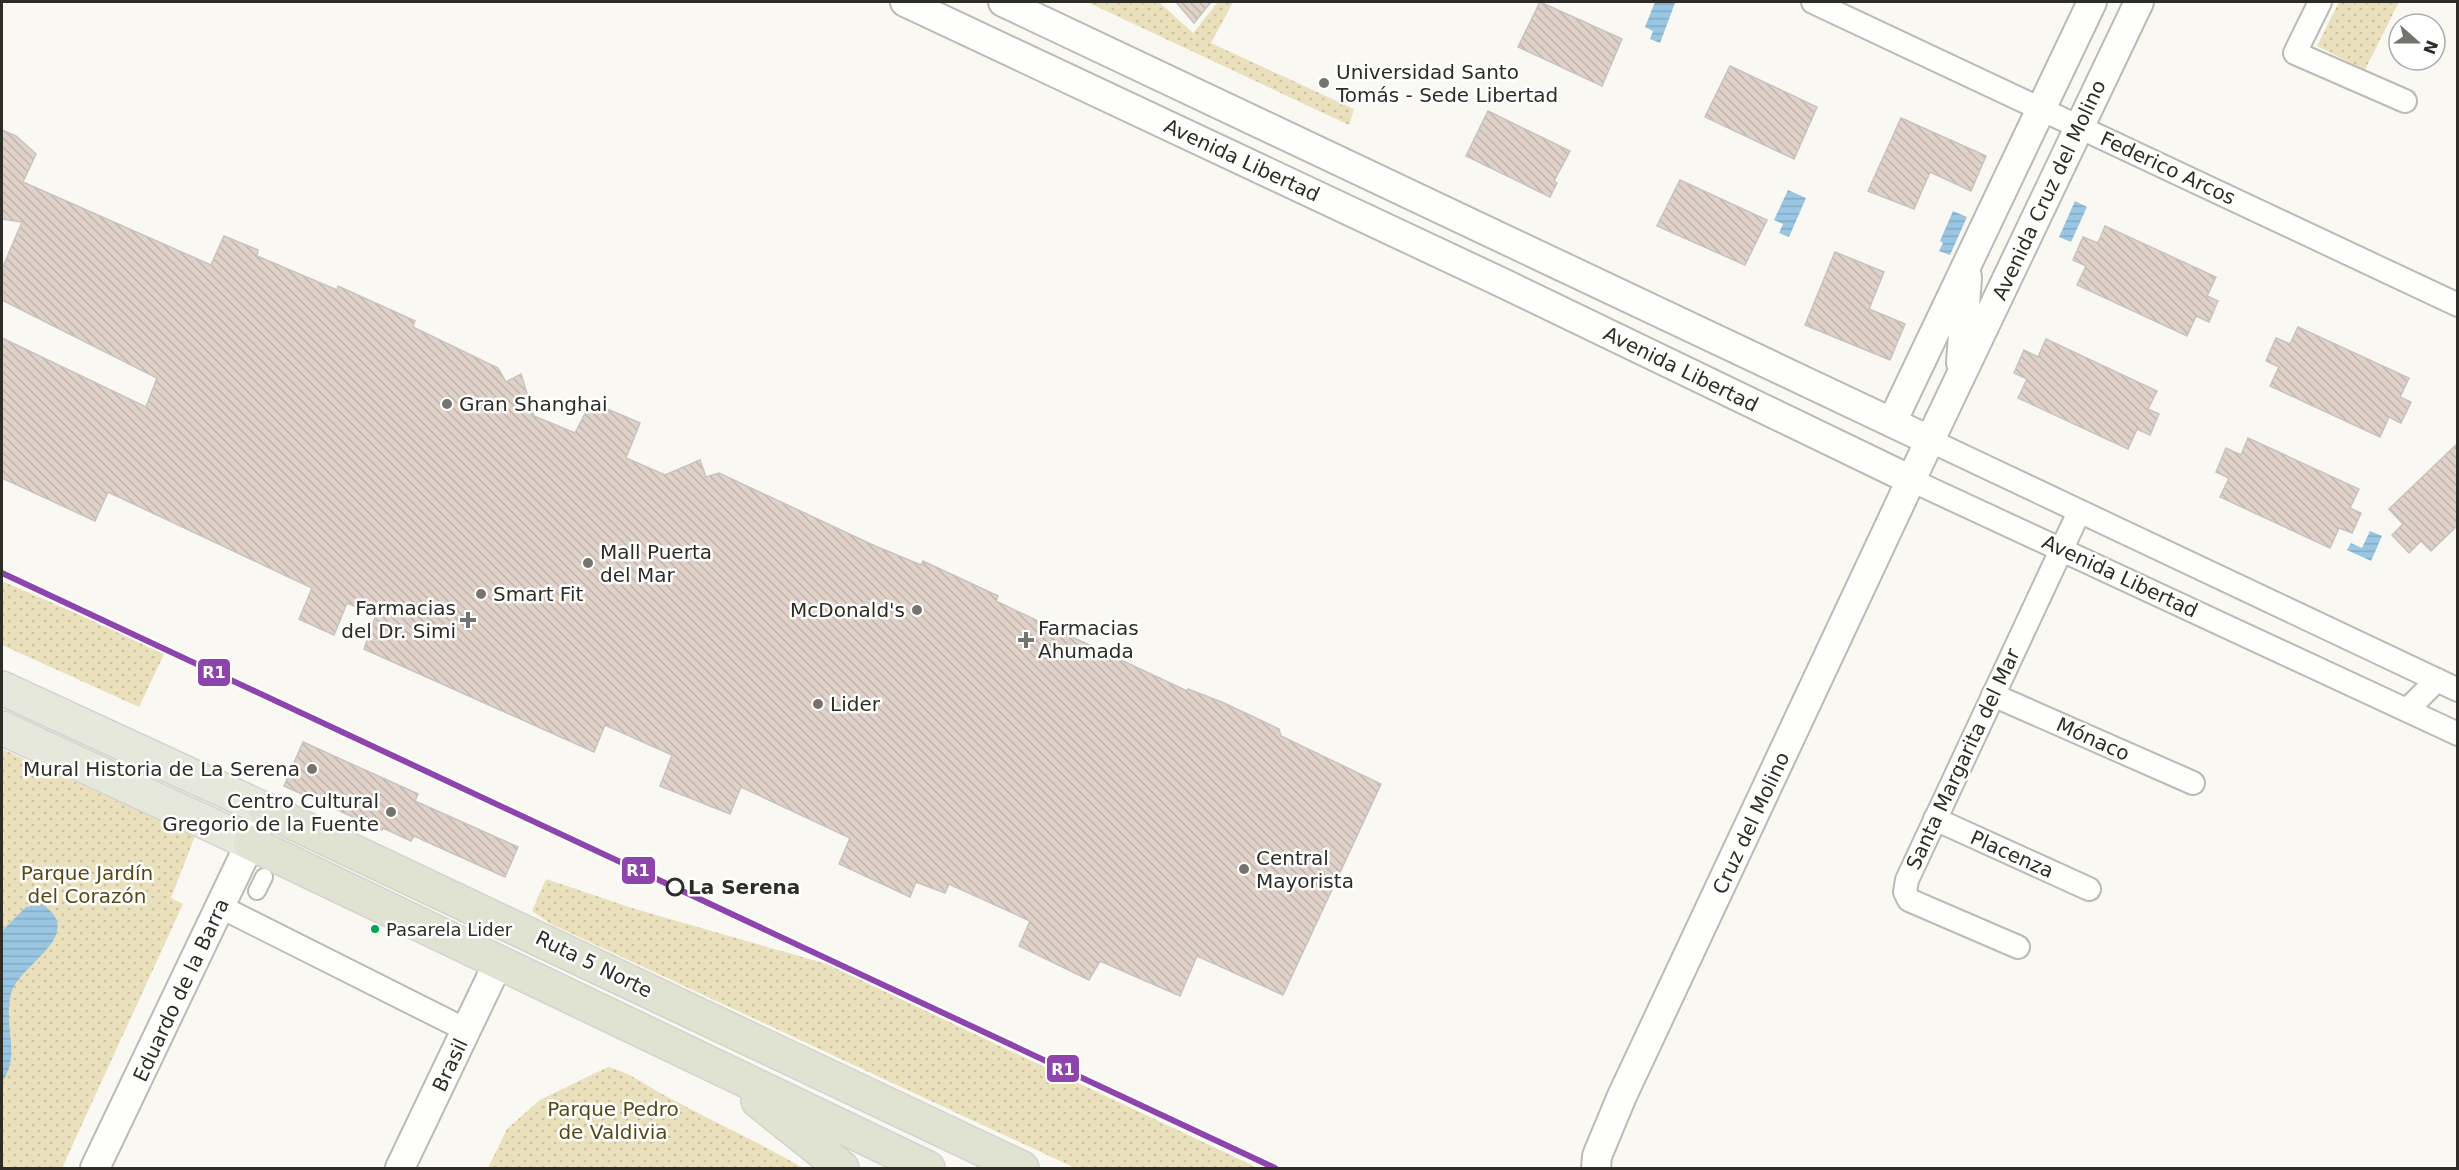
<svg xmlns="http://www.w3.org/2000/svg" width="2459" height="1170" viewBox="0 0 2459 1170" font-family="'DejaVu Sans',sans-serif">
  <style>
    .grass { fill: url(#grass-dots) }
    .water { fill: url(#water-rules) }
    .building { fill: url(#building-back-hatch); stroke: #c7c4c0; stroke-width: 1.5 }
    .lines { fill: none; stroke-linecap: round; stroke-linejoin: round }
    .pedestrian-casing { stroke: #bbbab5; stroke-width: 20 }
    .minor-casing { stroke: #bbbab5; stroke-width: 26 }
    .tertiary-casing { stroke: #bbbab5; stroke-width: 32 }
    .trunk-casing { stroke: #d3d2cf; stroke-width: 36 }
    .motorway-casing { stroke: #d3d2cf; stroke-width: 36 }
    .pedestrian { stroke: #fefefd; stroke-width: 16 }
    .minor { stroke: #fefefd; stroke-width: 22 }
    .tertiary { stroke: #fefefd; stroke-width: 28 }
    .trunk { stroke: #e6e8db; stroke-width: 33 }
    .motorway { stroke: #e0e2d2; stroke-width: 33 }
    .rail-1-casing { stroke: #fff; stroke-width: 10 }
    .rail-1 { stroke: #8e44ad; stroke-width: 6 }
    .poi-dot { fill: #75736e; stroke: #fff; stroke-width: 2 }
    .stop-dot { fill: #fff; stroke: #2d2c27; stroke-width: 3 }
    .bus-dot { fill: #00a651; stroke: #fff; stroke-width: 2 }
    .labels { text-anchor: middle; stroke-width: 5; stroke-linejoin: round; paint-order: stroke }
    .bus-label { font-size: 18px; fill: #2d2c27; stroke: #fff; text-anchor: start }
    .poi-label { font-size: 20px; fill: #2d2c27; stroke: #fff; text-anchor: start }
    .street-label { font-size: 20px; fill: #2d2c27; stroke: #fff }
    .park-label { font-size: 20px; fill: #574913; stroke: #fff }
    .stop-label { font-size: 20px; font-weight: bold; fill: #2d2c27; stroke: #fff; text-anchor: start }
    .line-badge { stroke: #fff; stroke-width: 2 }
    .badge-label { font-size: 16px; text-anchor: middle; font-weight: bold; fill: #fff }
  </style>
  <defs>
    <pattern id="grass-dots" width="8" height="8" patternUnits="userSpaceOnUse" patternTransform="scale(1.5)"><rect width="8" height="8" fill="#ebe0bc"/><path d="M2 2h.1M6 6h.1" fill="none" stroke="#cac0a2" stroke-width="1.8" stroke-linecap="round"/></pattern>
    <pattern id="water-rules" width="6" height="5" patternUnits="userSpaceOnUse" patternTransform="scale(1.5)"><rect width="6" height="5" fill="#99c7e3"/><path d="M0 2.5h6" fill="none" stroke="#84abc3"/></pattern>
    <pattern id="building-back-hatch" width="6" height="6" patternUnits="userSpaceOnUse" patternTransform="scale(1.5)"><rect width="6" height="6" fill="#e0d2c8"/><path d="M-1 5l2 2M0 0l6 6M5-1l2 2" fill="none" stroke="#c0b4ac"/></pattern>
  </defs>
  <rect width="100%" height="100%" fill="#faf8f2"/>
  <g class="grass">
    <path d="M1087 2H1159L1193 33 1218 2H1233L1211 43 1354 109 1349 125Z"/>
    <path d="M2339 2H2399L2365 70 2317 46Z"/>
    <path d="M2 581 165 652 139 707 2 645Z"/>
    <path d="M2 749 195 836 171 898 183 904 62 1168H2Z"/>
    <path d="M546 879 635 909 827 964 1258 1168H1075L551 924 532 911Z"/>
    <path d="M608 1067C629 1072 644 1084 662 1094 709 1120 757 1141 803 1168H488L507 1129 540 1100Z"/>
  </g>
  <g class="water">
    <path d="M1655 2 1675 3 1660 43 1650 39 1653 31 1645 27Z"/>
    <path d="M1788 190 1806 198 1789 237 1779 233 1783 224 1774 220Z"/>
    <path d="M2075 201 2087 207 2071 242 2059 237Z"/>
    <path d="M1953 211 1967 217 1950 255 1939 251 1943 243 1940 241Z"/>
    <path d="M2370 531 2382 536 2371 561 2347 550 2351 543 2362 548Z"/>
    <path d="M42 904C85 933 27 961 13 988 0 1022 23 1053 2 1082V931L26 907Z"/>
  </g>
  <g class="building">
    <path d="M1176 2H1211L1194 23Z"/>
    <path d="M1540 2 1622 39 1602 86 1518 47Z"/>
    <path d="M1730 66 1817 107 1794 159 1705 117Z"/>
    <path d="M1488 111 1570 151 1554 181 1557 183 1550 197 1466 156Z"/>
    <path d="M1901 118 1986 156 1971 191 1930 172 1914 209 1868 191Z"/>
    <path d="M2 130 16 136 36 154 23 182 211 265 224 236 258 250 257 256 337 290 338 286 415 321 413 327 498 368 506 382 521 374 534 416 575 433 591 402 640 423 626 458 665 475 700 460 706 477 719 473 875 546 921 565 923 561 998 596 996 601 1038 621 1187 691 1188 689 1224 703 1279 729 1281 736 1381 784 1283 995 1197 956 1180 996 1100 961 1089 980 1019 946 1030 921 949 884 945 893 916 882 910 897 839 864 850 838 741 787 730 814 660 786 672 755 605 725 594 752 364 649 376 615 347 603 334 635 299 619 312 588 108 492 95 521 2 478V338L146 407 157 378 2 300V269L22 222 2 219Z"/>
    <path d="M1680 180 1767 220 1745 265 1657 226Z"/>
    <path d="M2105 226 2216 277 2207 296 2218 301 2209 322 2196 316 2187 336 2077 285 2086 266 2073 260 2083 237 2098 243Z"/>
    <path d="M1835 252 1884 272 1869 309 1905 324 1890 360 1805 325Z"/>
    <path d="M2298 327 2409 378 2400 397 2411 402 2401 423 2389 417 2380 437 2270 386 2279 367 2266 361 2276 338 2290 344Z"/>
    <path d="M2046 339 2157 391 2148 409 2159 414 2150 435 2137 429 2128 449 2018 398 2027 379 2014 373 2024 350 2038 357Z"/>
    <path d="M2248 438 2359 489 2350 508 2361 513 2352 533 2339 528 2330 548 2220 497 2229 478 2216 472 2226 448 2241 455Z"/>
    <path d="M2457 444V526L2431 551 2421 541 2409 553 2392 535 2403 524 2389 509Z"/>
    <path d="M303 742 418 794 415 801 518 847 505 877 414 836 411 841 383 828 382 830 284 786Z"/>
  </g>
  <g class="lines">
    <g class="pedestrian-casing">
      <path id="pedestrian" d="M257 891 264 877"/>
    </g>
    <g class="minor-casing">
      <g id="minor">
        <path d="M1813 2 2458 305"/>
        <path d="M2320 2 2295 53 2405 101"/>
        <path d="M1931 441 2458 690"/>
        <path d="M1911 480 2458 734"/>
        <path d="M1993 695 2193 783"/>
        <path d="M2407 710 2437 680"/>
        <path d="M1935 819 2089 889"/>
        <path d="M221 907 466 1030"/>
        <path d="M2018 947 1909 900 1905 892 1907 880 2079 512"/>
      </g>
    </g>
    <g class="tertiary-casing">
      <g id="tertiary">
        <path d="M905 2 1507 285 1911 480"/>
        <path d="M1003 2 1931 441"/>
        <path d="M1961 363 1967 277"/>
        <path d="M1892 422 2092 2"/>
        <path d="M95 1168 266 810"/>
        <path d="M400 1168 499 961"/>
        <path d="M1596 1168 1597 1156 1622 1096 1911 480 2139 2"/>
      </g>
    </g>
    <g class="trunk-casing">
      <g id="trunk">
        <path d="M2 688 266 810"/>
        <path d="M2 728 250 843"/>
      </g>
    </g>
    <g class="motorway-casing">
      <g id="motorway">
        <path d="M266 810 1022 1168"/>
        <path d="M250 843 928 1168"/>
        <path d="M758 1101 842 1168"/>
      </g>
    </g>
    <use href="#pedestrian" class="pedestrian"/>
    <use href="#minor" class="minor"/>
    <use href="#tertiary" class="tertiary"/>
    <use href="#trunk" class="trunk"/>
    <use href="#motorway" class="motorway"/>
    <g class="rail-1-casing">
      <path id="rail-1" d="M2 573 1275 1168"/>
    </g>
    <use href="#rail-1" class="rail-1"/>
  </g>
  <g class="poi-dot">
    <circle cx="1324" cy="83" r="6"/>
    <circle cx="447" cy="404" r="6"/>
    <circle cx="588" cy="563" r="6"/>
    <circle cx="481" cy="594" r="6"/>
    <circle cx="917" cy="610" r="6"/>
    <path d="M465 611h6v6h6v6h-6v6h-6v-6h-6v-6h6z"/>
    <path d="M1023 631h6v6h6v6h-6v6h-6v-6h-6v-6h6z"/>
    <circle cx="818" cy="704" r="6"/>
    <circle cx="312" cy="769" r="6"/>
    <circle cx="391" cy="812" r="6"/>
    <circle cx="1244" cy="869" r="6"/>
  </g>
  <circle class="stop-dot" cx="675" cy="887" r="8"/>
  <circle class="bus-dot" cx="375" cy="929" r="5"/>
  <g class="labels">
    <g class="bus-label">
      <text x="386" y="936">Pasarela Lider</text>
    </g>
    <g class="poi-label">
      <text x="1336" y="79">Universidad Santo<tspan x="1336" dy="23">Tomás - Sede Libertad</tspan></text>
      <text x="459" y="411">Gran Shanghai</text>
      <text x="600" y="559">Mall Puerta<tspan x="600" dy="23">del Mar</tspan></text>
      <text x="493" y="601">Smart Fit</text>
      <text x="456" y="615" text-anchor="end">Farmacias<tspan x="456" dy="23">del Dr. Simi</tspan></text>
      <text x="905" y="617" text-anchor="end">McDonald's</text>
      <text x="1038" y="635">Farmacias<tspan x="1038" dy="23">Ahumada</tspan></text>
      <text x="830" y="711">Lider</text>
      <text x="300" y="776" text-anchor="end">Mural Historia de La Serena</text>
      <text x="379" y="808" text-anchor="end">Centro Cultural<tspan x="379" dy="23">Gregorio de la Fuente</tspan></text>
      <text x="1256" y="865">Central<tspan x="1256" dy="23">Mayorista</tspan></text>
    </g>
    <g class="street-label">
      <text transform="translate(1242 160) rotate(25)" y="7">Avenida Libertad</text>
      <text transform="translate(2168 168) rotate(25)" y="7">Federico Arcos</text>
      <text transform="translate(2049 190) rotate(-65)" y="7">Avenida Cruz del Molino</text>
      <text transform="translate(1681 369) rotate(26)" y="7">Avenida Libertad</text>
      <text transform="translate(2120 576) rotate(25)" y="7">Avenida Libertad</text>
      <text transform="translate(2093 739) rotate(24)" y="7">Mónaco</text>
      <text transform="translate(1963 759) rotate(-65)" y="7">Santa Margarita del Mar</text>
      <text transform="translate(1751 823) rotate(-65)" y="7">Cruz del Molino</text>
      <text transform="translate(2012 854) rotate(24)" y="7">Placenza</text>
      <text transform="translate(594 964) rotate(26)" y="7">Ruta 5 Norte</text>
      <text transform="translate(181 990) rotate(-65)" y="7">Eduardo de la Barra</text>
      <text transform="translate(450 1065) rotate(-65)" y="7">Brasil</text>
    </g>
    <g class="park-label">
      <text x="87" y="880">Parque Jardín<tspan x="87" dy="23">del Corazón</tspan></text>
      <text x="613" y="1116">Parque Pedro<tspan x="613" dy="23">de Valdivia</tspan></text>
    </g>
    <g class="stop-label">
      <text x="688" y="894">La Serena</text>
    </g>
  </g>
  <g class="line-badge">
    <rect x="197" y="658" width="34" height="29" rx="6" fill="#8e44ad"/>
    <rect x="621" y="856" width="35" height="29" rx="6" fill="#8e44ad"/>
    <rect x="1046" y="1054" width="34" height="29" rx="6" fill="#8e44ad"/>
  </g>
  <g class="badge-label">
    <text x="214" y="678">R1</text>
    <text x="638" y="876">R1</text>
    <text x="1063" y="1075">R1</text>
  </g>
  <rect width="2459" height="1170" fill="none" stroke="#2d2c27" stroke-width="6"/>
  <g transform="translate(2417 42) rotate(111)"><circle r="28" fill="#ffffff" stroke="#ababa9" stroke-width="1.5"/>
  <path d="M0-4.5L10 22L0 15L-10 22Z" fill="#75736e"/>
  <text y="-9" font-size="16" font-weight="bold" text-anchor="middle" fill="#2d2c27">N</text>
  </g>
</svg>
